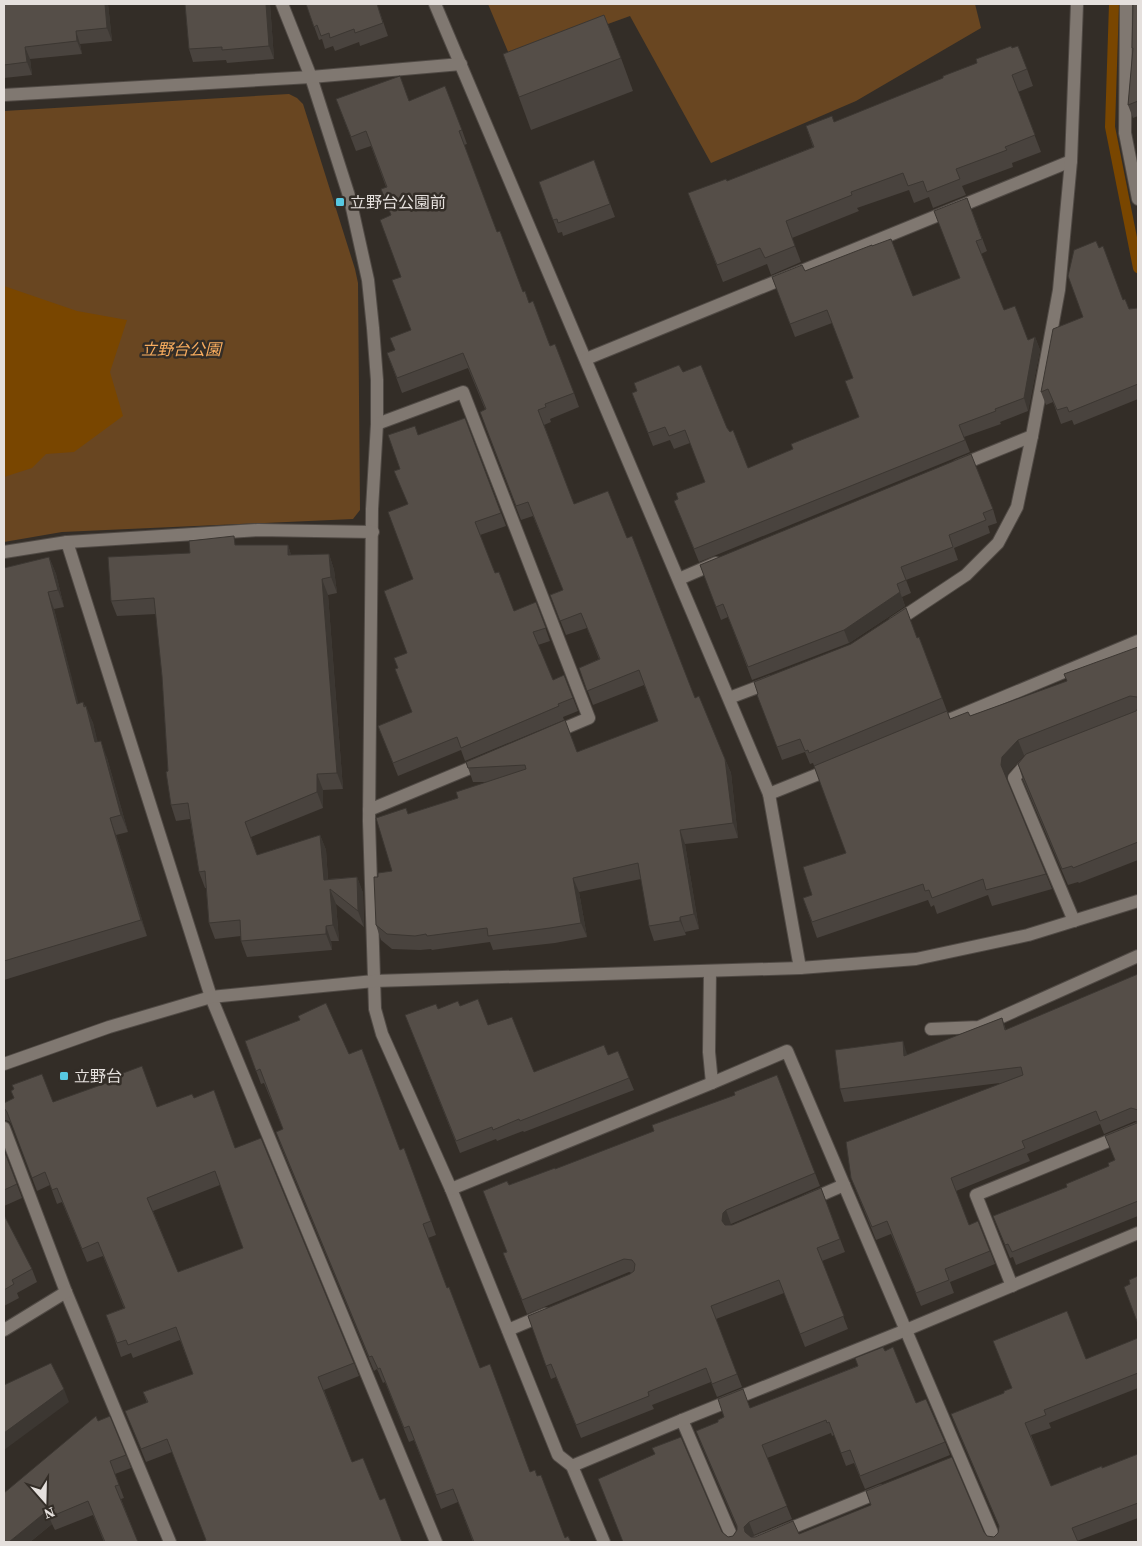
<svg xmlns="http://www.w3.org/2000/svg" width="1142" height="1546" viewBox="0 0 1142 1546" font-family="'Source Serif 4','Noto Sans JP',serif">
  <style>
    .green { fill: #694621 }
    .water { fill: #794600 }
    .lines { fill: none; stroke-linecap: round; stroke-linejoin: round }
    .stream { stroke: #794600; stroke-width: 10 }
    .minor-casing { stroke: #504a45; stroke-width: 14 }
    .minor { stroke: #807871; stroke-width: 12 }
    .wall { fill: #49433e; fill-rule: evenodd }
    .shaded-wall { fill: #3c3732 }
    .building { fill: #554e48; stroke: #3c3732; fill-rule: evenodd }
    .poi-dot { fill: #57c9e2; stroke: #332d27; stroke-width: 2 }
    .labels { text-anchor: middle; stroke-width: 5; stroke-linejoin: round; paint-order: stroke }
    .poi-label { font-size: 16px; fill: #e5e0dd; stroke: #332d27; text-anchor: start }
    .park-label { font-size: 16px; font-style: italic; fill: #f8ac5e; stroke: #332d27 }
  </style>
  <rect width="100%" height="100%" fill="#332d27"/>
  <g class="green">
    <path d="M488 4H975L981 28 856 101 711 163 630 16 511 59Z"/>
    <path d="M289 94 297 98 303 104 355 269 358 283 360 510 353 519 62 532 4 542V111Z"/>
  </g>
  <path class="water" d="M4 286 77 311 127 320 110 372 123 416 74 452 46 454 32 468 4 477Z"/>
  <g class="lines">
    <path class="stream" d="M1114 4 1110 127 1138 268"/>
    <g class="minor-casing">
      <g id="minor">
        <path d="M282 4 311 77 350 199 368 280 373 328 377 380V424L372 509 369 821 375 1009 382 1034 451 1189 558 1455 572 1466 604 1542"/>
        <path d="M435 4 769 794 800 968"/>
        <path d="M1126 4 1125 133 1138 199"/>
        <path d="M4 95 311 77 461 64"/>
        <path d="M586 359 1071 161"/>
        <path d="M377 424 463 392 589 718 551 734"/>
        <path d="M958 466 1032 436"/>
        <path d="M67 542 258 530 373 532"/>
        <path d="M4 552 67 542 211 997 436 1542"/>
        <path d="M679 579 716 563"/>
        <path d="M894 623 966 575 998 543 1017 507 1032 436 1059 290 1071 161 1077 4"/>
        <path d="M729 698 771 682"/>
        <path d="M951 719 1138 641"/>
        <path d="M1034 761 1027 763 1014 778 1074 921"/>
        <path d="M769 794 831 769"/>
        <path d="M369 810 482 763"/>
        <path d="M710 971 709 1052 712 1083"/>
        <path d="M931 1029 979 1027 1138 956"/>
        <path d="M4 1064 109 1027 211 997 374 981 800 968 916 959 1028 935 1138 901"/>
        <path d="M4 1128 66 1292 170 1542"/>
        <path d="M451 1189 712 1083 787 1051 996 1542"/>
        <path d="M807 1201 844 1185"/>
        <path d="M1012 1286 976 1195 1138 1129"/>
        <path d="M4 1330 66 1292"/>
        <path d="M508 1330 546 1314"/>
        <path d="M682 1420 734 1542"/>
        <path d="M572 1466 682 1420 906 1330 1138 1233"/>
        <path d="M757 1542 882 1491"/>
      </g>
    </g>
    <use href="#minor" class="minor"/>
  </g>
  <g class="wall">
    <path d="M4 4H108L112 41 80 44 82 54 30 59 32 75 4 78Z"/>
    <path d="M185 4H270L274 59 227 63 226 60 193 62 189 49Z"/>
    <path d="M306 4H377L388 36 360 46 359 42 335 51 333 46 325 49 322 39 319 40Z"/>
    <path d="M1138 4V116L1133 118 1128 105 1133 52 1132 48Z"/>
    <path d="M1012 48 1027 69 1033 86 1018 92 1041 152 1012 163 1013 167 962 186 966 195 933 208 929 197 914 203 909 190 857 208 859 211 792 238 801 262 771 275 767 264 723 282 688 193 727 181 813 147 806 126 834 122 943 78Z"/>
    <path d="M503 54 621 58 633 91 531 130Z"/>
    <path d="M336 99 409 101 462 130 467 144 464 145 497 232 523 292 529 303 574 393 579 407 550 419 551 422 544 425 574 504 627 538 695 698 725 759 731 773 738 838 685 844 699 929 685 932 686 935 654 941 649 926 641 879 579 892 587 937 555 943 493 950 490 942 432 950 431 949 420 950 392 949 381 940 376 925 378 877 392 871 408 814 458 798 488 782H473L466 762 577 752 658 721 644 685 593 705 579 668 599 659 587 628 566 635 550 595 563 590 533 516 521 520 485 426V409L468 368 402 393 387 353 395 350 411 330 386 187 371 146 356 151Z"/>
    <path d="M594 160 615 217 563 236 562 232 558 233 539 182Z"/>
    <path d="M967 198 987 251 981 254 1004 310 1028 340 1035 337 1040 350 1028 411 1000 422 1001 424 964 437 970 452 699 562 674 501 678 500 676 493 705 482 690 443 674 449 670 440 653 446 632 393 637 392 634 383 683 372 727 428 748 468 793 449 859 417 853 378 832 323 795 337 772 277 805 271 913 296 960 278Z"/>
    <path d="M1123 300 1129 309 1138 308V399L1074 425 1072 420 1061 424 1053 402 1046 405 1041 392 1083 317Z"/>
    <path d="M465 418 506 526 480 535 495 573 514 611 536 602 550 641 538 645 553 680 564 675 578 711 563 717 564 720 465 761 461 750 398 776 378 726 412 712 395 669 398 668 394 658 407 653 413 579 408 504 394 471 400 469 418 435Z"/>
    <path d="M993 509 997 523 988 526 990 533 954 548 958 560 906 580 911 593 902 597 905 606 849 643 752 680 728 617 721 620 700 565Z"/>
    <path d="M238 545H288L291 555 329 554 334 570 337 593 328 595 343 789 323 790V808L251 837 257 855 320 835 326 850 328 879 357 877 363 893 364 927 336 904 339 941H331L332 950 247 957 241 941V936L215 939 209 923 206 888H205L199 872 190 819 176 821 171 805 168 771 162 676 156 614 117 616 111 601 190 553Z"/>
    <path d="M49 557 56 574 64 607 54 609 78 704 83 702 93 723 97 741 107 758 128 832 116 835 147 936 4 980V568Z"/>
    <path d="M919 637 950 719 970 716 1067 681 1138 647V860L1079 883 1078 882 1068 885 1023 780 1018 764 1025 755H1024L1008 773 1007 780 1046 874 1052 889 992 906 988 895 937 914 934 905 931 907 928 900 817 938 803 898 812 895 846 853 813 763 810 764 805 752 782 760 757 695Z"/>
    <path d="M1138 974V1216L1016 1265 1013 1257 1010 1258 993 1216 1067 1187 1109 1166 1114 1160 1138 1122 1135 1121 1104 1134 1100 1124 1027 1154 1030 1161 956 1191 969 1225 990 1251 995 1264 950 1282 954 1293 921 1306 891 1234 876 1240 851 1178 1000 1083 844 1102 840 1089 907 1055 1002 1018 1006 1030Z"/>
    <path d="M460 1006 488 1025 534 1072 608 1055 629 1078 634 1090 524 1132 523 1131 497 1141 496 1139 460 1153 405 1015 438 1009Z"/>
    <path d="M298 1016 349 1054 400 1150 431 1221 436 1235 428 1238 447 1288 480 1368 530 1472 537 1476 565 1538 473 1542 458 1502 441 1509 414 1440 409 1442 385 1382 383 1383 377 1369 374 1371 281 1146 276 1132 283 1129 264 1083 261 1084 245 1041 300 1021Z"/>
    <path d="M194 1098 235 1148 354 1363 359 1376 324 1390 352 1462 380 1500 402 1542 206 1540 172 1452 146 1462 125 1411 147 1403 143 1392 193 1374 180 1340 133 1358 131 1353 121 1357 106 1315 124 1308 103 1256 87 1262 62 1202 57 1204 50 1185 37 1191 12 1125 9 1121 5 1120H4V1103L53 1102 157 1107ZM220 1185 243 1248 178 1272 153 1211Z"/>
    <path d="M4 1150 22 1198 4 1206Z"/>
    <path d="M555 1169 815 1173 820 1186 731 1224 729 1225H732L821 1188 845 1252 822 1261 848 1329 805 1347 784 1293 716 1319 742 1387 717 1397 711 1382 652 1405 654 1409 581 1438 556 1377 551 1379 528 1316 630 1274 632 1273 629 1272 527 1314 503 1253 506 1252 509 1185Z"/>
    <path d="M4 1215 32 1269 37 1282 17 1293 19 1298 4 1306Z"/>
    <path d="M1138 1338V1388L1049 1423 1051 1428 1031 1435 1051 1486 1102 1468 1138 1454V1518L1077 1541 1078 1542H623L598 1479 722 1532 728 1537 733 1536 737 1530V1528L701 1444 696 1431 857 1366 885 1351 916 1403 945 1442 950 1455 865 1489 854 1463 846 1466 834 1435 832 1436 831 1433 767 1458 792 1519 754 1535 752 1537 799 1534 871 1505 866 1491 984 1532 987 1536 994 1537 998 1533 999 1527 956 1427 951 1414 1004 1393 1012 1388 993 1341 1086 1359Z"/>
    <path d="M98 1421 126 1455 131 1468 115 1474 124 1498 121 1499 138 1542H104L93 1515 55 1530 52 1524 30 1542H4V1493Z"/>
  </g>
  <g class="shaded-wall">
    <path d="M105 4H108L112 41 107 28Z"/>
    <path d="M266 4H270L274 59 269 46Z"/>
    <path d="M76 31 80 44 82 54 77 41Z"/>
    <path d="M25 47 30 59 32 75 27 62Z"/>
    <path d="M1035 337 1040 350 1028 411 1024 398Z"/>
    <path d="M288 545 293 561 288 555Z"/>
    <path d="M329 554 334 570 337 593 331 577Z"/>
    <path d="M49 557 56 574 64 607 58 590Z"/>
    <path d="M322 579 328 595 343 789 337 773Z"/>
    <path d="M48 592 54 609 83 721 77 704Z"/>
    <path d="M900 592 905 606 849 643 844 630Z"/>
    <path d="M86 706 93 723 102 758 95 742Z"/>
    <path d="M1018 740 1024 755 1008 773 1007 781 1001 765 1002 757Z"/>
    <path d="M101 741 107 758 128 832 121 815Z"/>
    <path d="M725 759 731 773 738 838 733 823Z"/>
    <path d="M317 774 323 790V808L317 792Z"/>
    <path d="M110 818 116 835 147 936 141 920Z"/>
    <path d="M680 830 685 844 699 929 694 914Z"/>
    <path d="M320 835 326 850 329 896 324 880Z"/>
    <path d="M357 877 363 893 364 927 358 911Z"/>
    <path d="M573 878 579 892 587 937 581 923Z"/>
    <path d="M330 889 336 904 339 941 333 925Z"/>
    <path d="M680 917 686 935 680 921Z"/>
    <path d="M326 926 331 941 332 950 326 934Z"/>
    <path d="M903 1041 907 1054 909 1069 904 1056Z"/>
    <path d="M726 1210 731 1224 727 1226 726 1234 722 1221 723 1213Z"/>
    <path d="M64 1389 69 1402 4 1450V1433Z"/>
    <path d="M47 1511 52 1524 30 1542H9Z"/>
    <path d="M749 1522 754 1535 749 1540 745 1532 744 1527Z"/>
  </g>
  <g class="building">
    <path d="M4 4H105L107 28 76 31 77 41 25 47 27 62 4 65Z"/>
    <path d="M185 4H266L269 46 222 50V47L189 49Z"/>
    <path d="M306 4H377L383 23 355 33 354 29 330 38 329 33 321 36 317 25 314 27Z"/>
    <path d="M1133 4H1138V101L1128 105 1133 48H1132Z"/>
    <path d="M604 15 621 58 519 97 503 54Z"/>
    <path d="M1011 46 1012 48 1018 46 1027 69 1012 75 1035 135 1005 147 1007 150 956 169 960 179 927 192 923 181 908 186 903 173 851 192 852 195 786 221 795 246 765 258 760 248 717 265 688 193 726 179 727 181 814 147 806 126 832 116 834 122 943 78V76L977 63 976 59Z"/>
    <path d="M400 76 409 101 445 86 462 130 459 131 497 232 500 231 523 292 525 291 529 303 533 301 550 346 555 344 574 393 545 404 546 407 538 410 574 504 608 491 627 538 632 536 695 698 699 696 725 759 733 823 680 830 694 914 680 917V921L649 926 638 863 573 878 581 923 550 928 488 936 487 928 427 936 426 934 415 936 387 934 376 925 374 877H378V873L392 871 376 818 406 808 408 814 458 798 456 792 526 769 525 765 468 768 466 762 565 720 577 752 658 721 639 670 587 691 579 668 600 659 581 613 560 621 550 595 563 590 528 502 516 506 480 412 486 409 463 353 397 378 387 353 395 350 390 338 411 330 392 280 401 277 380 220 391 215 381 189 387 187 366 131 351 137 336 99Z"/>
    <path d="M594 160 610 204 558 223 557 219 553 220 539 182Z"/>
    <path d="M967 198 982 239 976 241 1004 310 1015 306 1028 340 1035 337 1024 398 995 409 996 411 959 425 965 440 694 549 674 501 678 499 676 493 705 482 685 430 669 436 665 427 648 433 632 393 637 391 634 383 679 365 683 372 701 365 727 428 730 432 733 430 748 468 793 449 791 444 859 417 845 381 853 378 827 310 790 324 772 277 802 265 805 271 872 245V246L891 239 913 296 960 278 934 211Z"/>
    <path d="M1096 241 1099 248 1103 246 1123 300 1125 299 1129 309 1138 308V384L1069 412 1067 407 1057 410 1048 389 1041 392 1053 329 1083 317 1068 276 1074 250Z"/>
    <path d="M465 418 501 513 475 522 495 573 499 572 514 611 536 602 546 628 533 632 553 680 564 675 573 698 558 704 559 706 461 748 457 737 393 763 378 726 412 712 395 669 398 668 394 658 407 653 384 591 413 579 388 512 408 504 394 471 400 469 388 435 415 426 418 435Z"/>
    <path d="M971 454 993 509 983 513 986 520 949 535 953 547 901 567 906 580 897 584 900 592 844 630 748 667 723 604 716 607 700 565Z"/>
    <path d="M234 536 235 545H288V555L329 554 331 577 322 579 337 773 317 774V792L245 822 257 855 320 835 324 880 357 877 358 911 330 889 333 925 326 926V934L241 941 240 920 209 923 205 871 199 872 188 803 171 805 166 772 168 771 162 676 154 598 111 601 108 557 190 553 189 541Z"/>
    <path d="M49 557 58 590 48 592 77 704 83 702 84 707 86 706 95 742 101 741 121 815 110 818 141 920 4 961V568Z"/>
    <path d="M906 608 917 638 919 637 942 698 809 753 808 750 805 751 800 739 777 747 757 695 758 694 754 682 851 644Z"/>
    <path d="M1138 647V698L1137 697 1130 696 1018 740 1002 757 1001 765 1046 874 986 890 983 879 932 898 929 890 925 891 923 884 812 922 803 898 812 895 803 867 846 853 814 766 947 711 950 719 968 712 970 716 1067 681 1064 674Z"/>
    <path d="M1138 708V842L1073 868 1072 866 1062 869 1018 764 1026 754 1136 711Z"/>
    <path d="M1138 974V1110L1131 1108 1100 1121 1096 1111 1022 1141 1025 1148 951 1178 969 1225 978 1221 990 1251 945 1269 949 1280 916 1293 887 1221 872 1227 851 1178 846 1142 1023 1075 1021 1067 840 1089 835 1050 903 1041 904 1056 1002 1018 1005 1030Z"/>
    <path d="M478 999 488 1025 512 1017 534 1072 604 1045 608 1055 618 1051 629 1078 520 1121 519 1119 493 1130 492 1127 456 1141 405 1015 436 1004 438 1009 458 1001 460 1006Z"/>
    <path d="M326 1003 349 1054 362 1049 400 1150 404 1148 431 1221 423 1224 447 1288 449 1287 480 1368 490 1364 530 1472 535 1470 537 1476 541 1475 565 1538 568 1536 571 1542H473H474L453 1489 436 1495 409 1426 404 1428 380 1368 378 1369 372 1356 369 1357 276 1132 283 1129 260 1069 256 1071 245 1041 300 1020 298 1016Z"/>
    <path d="M142 1066 157 1107 192 1094 194 1098 214 1090 235 1148 261 1138 354 1363 318 1377 352 1462 363 1458 380 1500 385 1498 402 1542H201L206 1540 167 1439 141 1449 125 1411 148 1402 143 1392 193 1374 176 1327 128 1345 126 1340 117 1343 106 1315 125 1308 98 1242 82 1249 57 1188 52 1190 45 1172 32 1178 7 1112 4 1108V1103L14 1098 11 1091 14 1089 12 1085 42 1074 53 1102 109 1082 107 1079ZM215 1171 243 1248 178 1272 147 1198Z"/>
    <path d="M777 1075 815 1173 726 1210 723 1213 722 1221 725 1225H732L821 1188 840 1239 817 1248 844 1316 800 1334 779 1280 711 1306 737 1374 712 1384 706 1368 648 1392 649 1396 576 1425 551 1364 546 1366 528 1316 630 1274 634 1271 635 1264 632 1260 624 1259 522 1300 503 1253 507 1252 483 1191 507 1181 509 1185 555 1168V1169L654 1131 652 1125 735 1095 734 1092Z"/>
    <path d="M1138 1121V1201L1012 1252 1008 1244 1005 1245 993 1216 1067 1187 1066 1184 1109 1166 1108 1163 1115 1160 1105 1136 1137 1123Z"/>
    <path d="M4 1150 17 1184 4 1190Z"/>
    <path d="M4 1215 32 1269 12 1280 14 1284 4 1290Z"/>
    <path d="M1138 1276V1324L1124 1287 1130 1284 1129 1280Z"/>
    <path d="M1067 1311 1086 1359 1138 1338V1373L1044 1410 1046 1415 1025 1423 1051 1486 1102 1466V1468L1138 1454V1503L1072 1528 1078 1542H623L598 1479 655 1454 652 1448 681 1437 722 1532 728 1537 733 1536 737 1530V1526L696 1431 718 1422V1420L724 1417 718 1399 743 1389 750 1408 858 1366 855 1358 883 1347 885 1351 893 1347 916 1403 926 1399 945 1442 860 1476 850 1450 841 1453 829 1422 827 1423 826 1420 762 1445 787 1506 749 1522 744 1527 745 1532 751 1537H755L793 1521 799 1534 871 1505 866 1491 952 1457 984 1532 987 1536 994 1537 998 1533 999 1526 951 1414 1004 1393V1391L1012 1388 993 1341Z"/>
    <path d="M51 1363 64 1389 4 1433V1385Z"/>
    <path d="M96 1416 98 1421 110 1416 126 1455 110 1461 119 1485 115 1486 138 1542H105L88 1501 50 1517 47 1511 9 1542H5L4 1541V1493Z"/>
  </g>
  <g class="poi-dot">
    <rect x="335" y="197" width="10" height="10" rx="2.5"/>
    <rect x="59" y="1071" width="10" height="10" rx="2.5"/>
  </g>
  <g class="labels">
    <g class="poi-label">
      <text x="350" y="208">立野台公園前</text>
      <text x="74" y="1082">立野台</text>
    </g>
    <g class="park-label">
      <text x="181" y="355">立野台公園</text>
    </g>
  </g>
  <rect width="1142" height="1546" fill="none" stroke="#e5e0dd" stroke-width="10"/>
  <g transform="translate(45 1501) rotate(160)" stroke="#332d27" stroke-width="4" paint-order="stroke">
  <path d="M0-4L9 19L0 12L-9 19Z" fill="#e5e0dd"/>
  <text y="-8" font-size="14" font-weight="bold" text-anchor="middle" fill="#e5e0dd">N</text>
  </g>
</svg>
